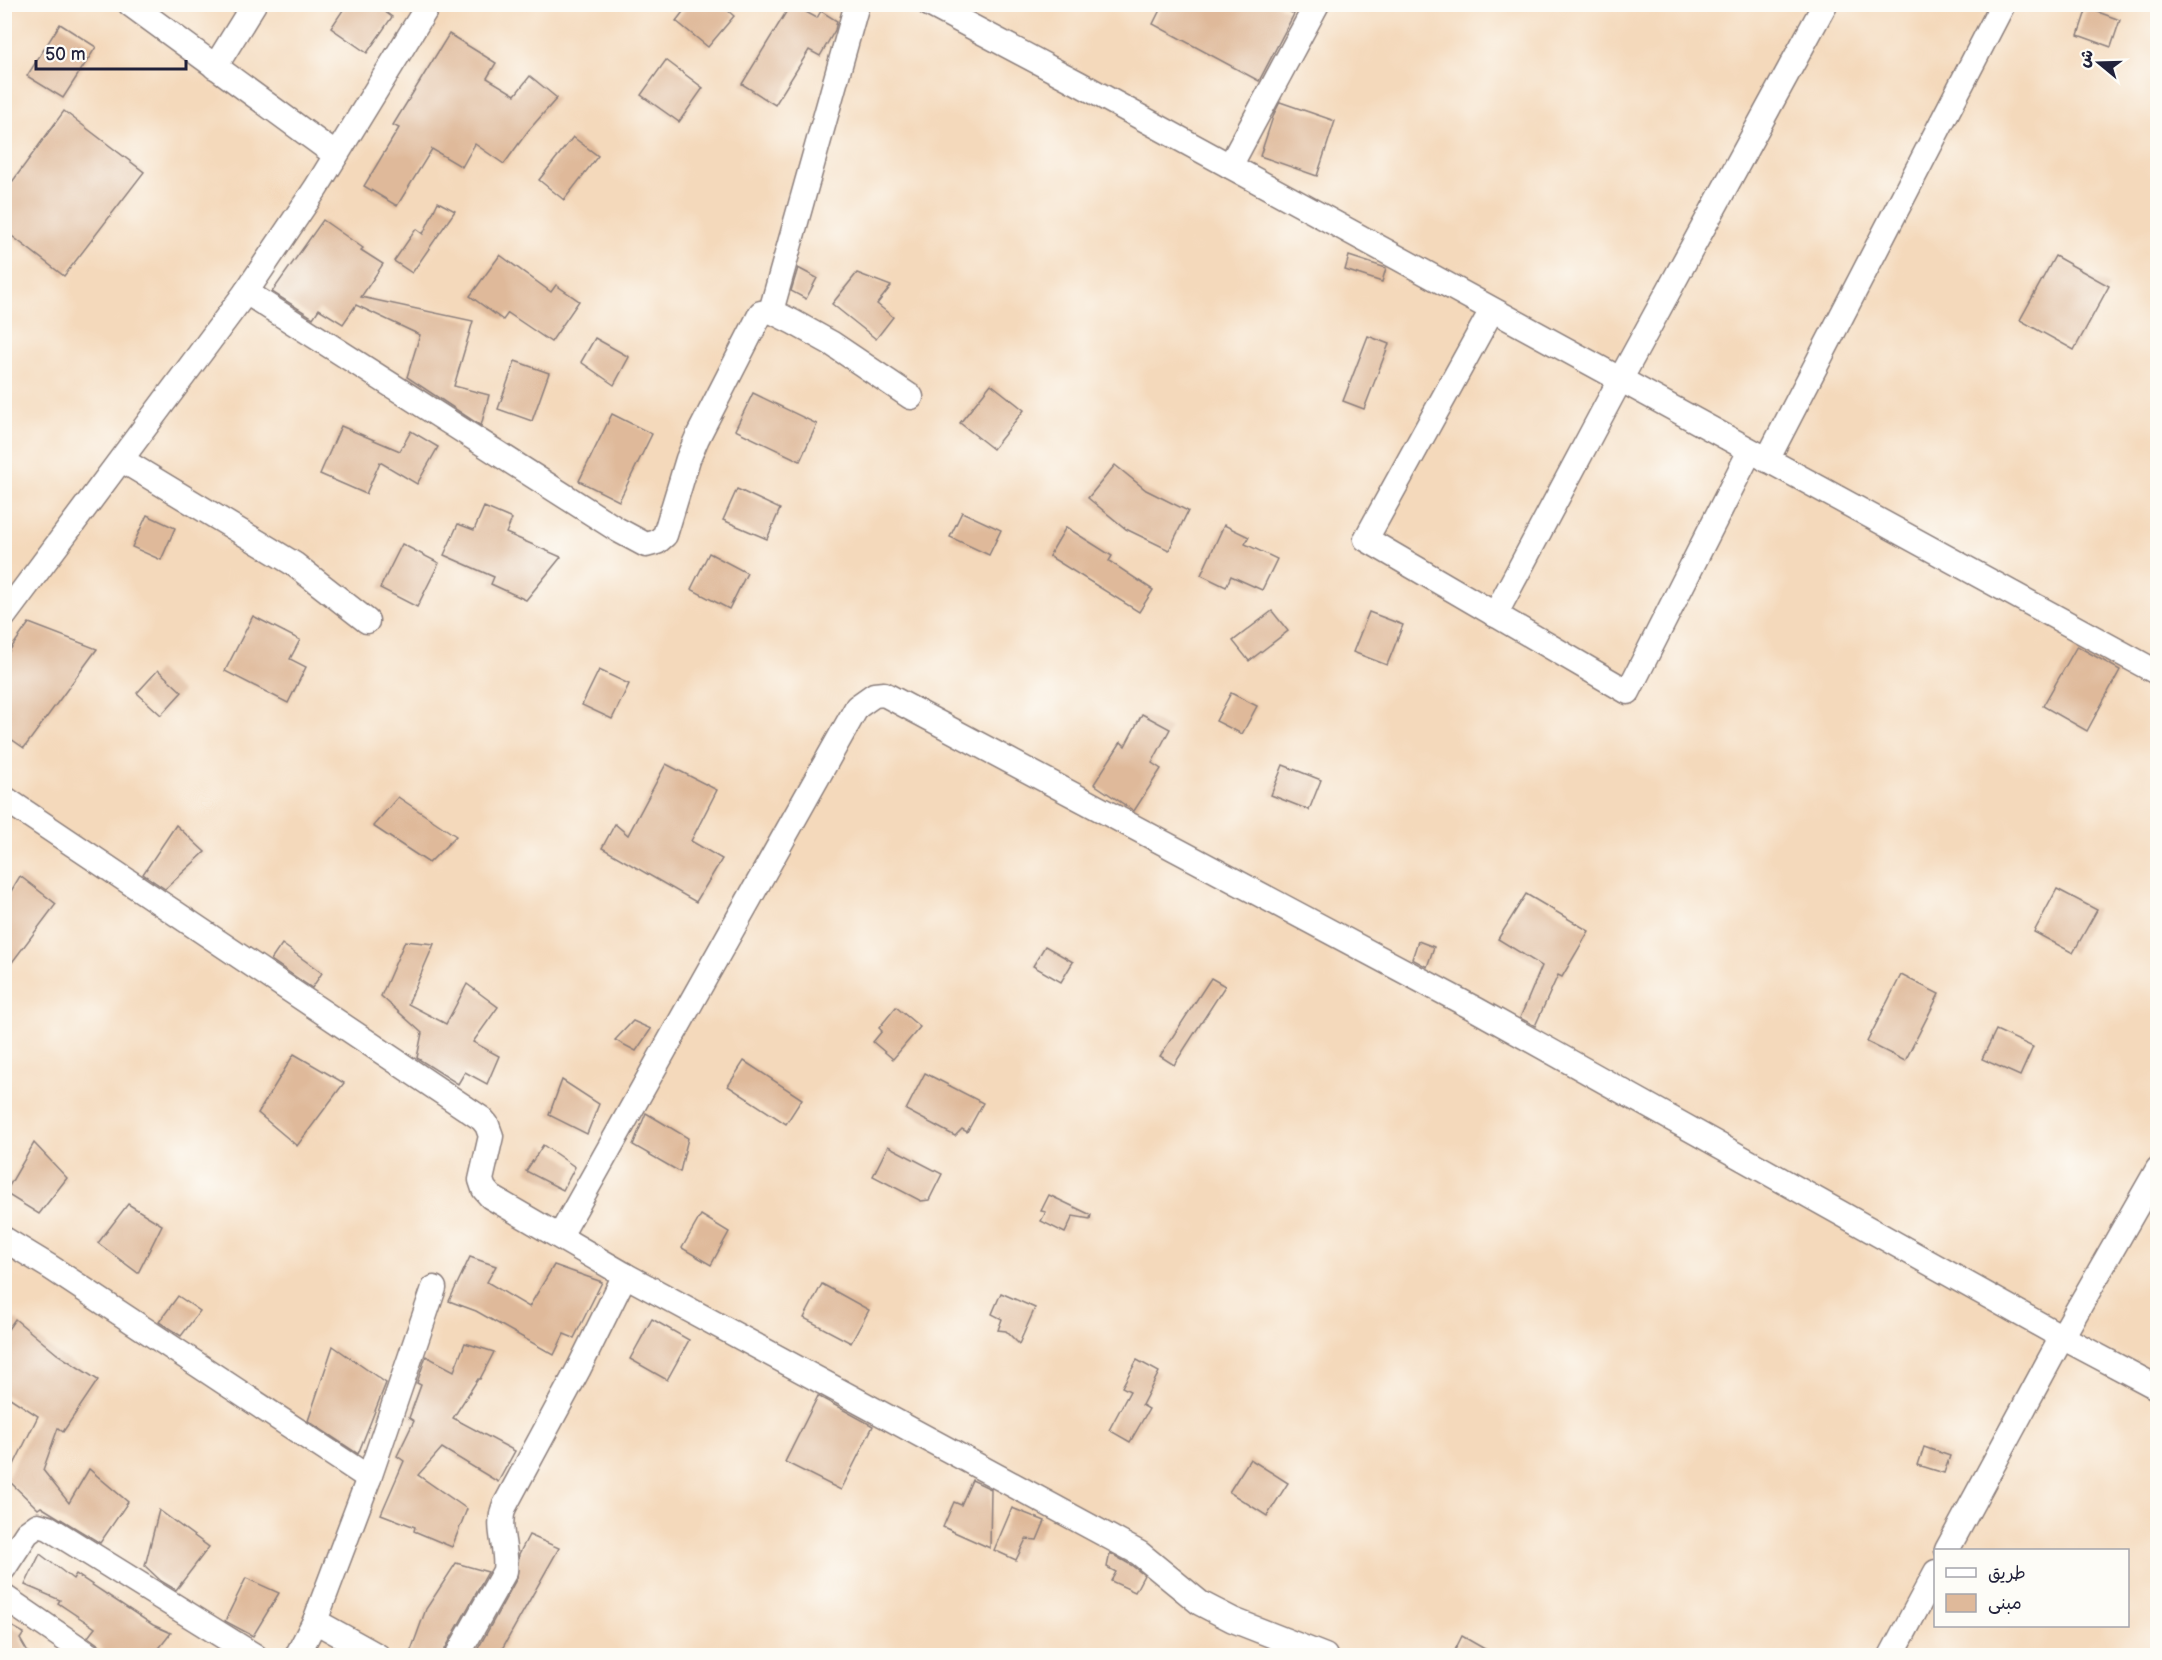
<svg xmlns="http://www.w3.org/2000/svg" width="2162" height="1660" viewBox="0 0 2162 1660" font-family="'Balsamiq Sans','Playpen Sans Arabic',sans-serif">
  <style>
    .building { fill: #dfb99a }
    .lines { fill: none; stroke-linecap: round; stroke-linejoin: round }
    .minor-casing { stroke: #8b7e7b; stroke-width: 27 }
    .minor { stroke: #fff; stroke-width: 24 }
  </style>
  <rect width="100%" height="100%" fill="#fdfcf7"/>
  <filter id="ink" filterUnits="userSpaceOnUse"><feTurbulence type="fractalNoise" baseFrequency=".0167" numOctaves="2"/><feDisplacementMap in="SourceGraphic" scale="12" xChannelSelector="R" yChannelSelector="G"/><feConvolveMatrix kernelMatrix="1 2 1 2 8 2 1 2 1" color-interpolation-filters="sRGB"/></filter>
  <filter id="wash" filterUnits="userSpaceOnUse"><feTurbulence type="fractalNoise" baseFrequency=".008" numOctaves="4" result="noise"/><feDisplacementMap in="SourceGraphic" scale="24" xChannelSelector="R" yChannelSelector="G"/><feGaussianBlur stdDeviation="1.35" result="paint"/><feColorMatrix in="noise" values="0 0 0 0 0 0 0 0 0 0 0 0 0 0 0 0 0 1.4 0 .05"/><feComposite in="paint" operator="in"/></filter>
  <g filter="url(#wash)">
    <rect width="100%" height="100%" fill="#f4d9bb"/>
    <g id="blocks">
      <g class="building">
        <path d="M347 4H374L392 17 367 53 331 28Z"/>
        <path d="M689 4H720L734 16 708 47 676 21Z"/>
        <path d="M791 4 817 18 821 11 837 21 835 30 820 56 809 50 775 105 742 84Z"/>
        <path d="M1163 4H1276L1294 14 1259 81 1153 24Z"/>
        <path d="M2087 8 2120 20 2111 47 2078 35Z"/>
        <path d="M60 24 96 47 63 98 27 76Z"/>
        <path d="M449 34 496 63 487 78 515 95 530 76 557 98 528 131 504 164 475 144 462 167 432 149 397 206 364 186 399 128 393 125Z"/>
        <path d="M666 60 703 88 679 122 641 95Z"/>
        <path d="M1280 102 1335 121 1317 176 1260 156 1274 114Z"/>
        <path d="M64 111 144 172 64 276 4 230V193Z"/>
        <path d="M573 137 598 156 564 200 539 180Z"/>
        <path d="M438 202 455 211 412 273 394 261 416 229 423 234Z"/>
        <path d="M323 220 363 248 361 250 383 264 361 297 473 321 454 386 489 395 481 426 407 377 420 335 356 305 343 324 319 309 313 318 272 292Z"/>
        <path d="M500 255 551 292 556 285 579 301 551 342 508 313 503 320 470 296Z"/>
        <path d="M1349 256 1386 268 1382 282 1345 270Z"/>
        <path d="M2055 256 2109 286 2074 350 2020 320Z"/>
        <path d="M798 268 817 278 806 299 791 291Z"/>
        <path d="M857 273 891 286 877 304 893 317 876 339 832 304Z"/>
        <path d="M1368 336 1389 344 1364 409 1343 401Z"/>
        <path d="M595 338 629 357 614 385 581 362Z"/>
        <path d="M515 361 549 373 532 421 498 409Z"/>
        <path d="M991 384 1024 410 993 449 960 423Z"/>
        <path d="M753 393 817 424 800 461 735 430Z"/>
        <path d="M612 414 652 434 619 501 579 481Z"/>
        <path d="M341 426 400 451 411 431 438 447 417 484 380 462 366 494 320 474Z"/>
        <path d="M1115 465 1146 490 1188 511 1169 550 1126 529 1088 498Z"/>
        <path d="M737 489 780 509 767 539 723 520Z"/>
        <path d="M484 507 512 519 506 533 561 557 526 600 491 584 494 577 444 555 458 524 474 530Z"/>
        <path d="M962 512 1001 530 989 555 950 537Z"/>
        <path d="M147 515 175 528 161 560 132 547Z"/>
        <path d="M1224 525 1249 537 1245 544 1277 559 1262 590 1231 576 1226 587 1201 575Z"/>
        <path d="M1066 527 1112 556 1109 561 1153 590 1139 612 1049 556Z"/>
        <path d="M402 544 439 563 417 607 380 588Z"/>
        <path d="M709 553 747 573 729 609 691 589Z"/>
        <path d="M1272 611 1288 631 1249 661 1233 641Z"/>
        <path d="M1369 612 1403 625 1387 665 1353 652Z"/>
        <path d="M253 616 300 640 290 659 306 667 288 703 225 671Z"/>
        <path d="M29 623 97 649 24 748 4 734V658Z"/>
        <path d="M2077 646 2120 670 2087 731 2043 706Z"/>
        <path d="M158 670 182 692 161 715 137 693Z"/>
        <path d="M599 670 629 684 612 719 582 705Z"/>
        <path d="M1231 693 1257 706 1242 734 1216 721Z"/>
        <path d="M1142 714 1170 729 1152 763 1161 769 1134 811 1094 784 1121 742 1125 746Z"/>
        <path d="M666 764 717 790 691 841 722 859 696 902 602 848 615 824 628 835Z"/>
        <path d="M1283 765 1321 780 1309 810 1271 795Z"/>
        <path d="M398 797 456 836 429 863 373 826Z"/>
        <path d="M176 825 205 852 165 889 143 874Z"/>
        <path d="M20 876 56 904 4 973V903Z"/>
        <path d="M2057 889 2097 910 2073 953 2034 932Z"/>
        <path d="M1526 894 1589 931 1562 977 1558 975 1535 1026 1520 1018 1542 966 1498 939Z"/>
        <path d="M405 941 434 944 408 1004 446 1024 467 984 498 1007 473 1042 499 1056 487 1084 465 1072 458 1084 417 1058 422 1033 381 996Z"/>
        <path d="M1418 941 1434 947 1427 967 1412 959Z"/>
        <path d="M282 944 322 973 312 988 271 960Z"/>
        <path d="M1045 946 1073 962 1061 982 1033 966Z"/>
        <path d="M1901 975 1939 994 1905 1061 1867 1042Z"/>
        <path d="M1211 978 1225 986 1174 1065 1160 1056Z"/>
        <path d="M896 1007 920 1027 893 1059 873 1042 882 1031 879 1028Z"/>
        <path d="M633 1021 651 1029 636 1051 615 1040Z"/>
        <path d="M1996 1030 2033 1047 2020 1076 1982 1059Z"/>
        <path d="M294 1054 344 1083 297 1146 258 1113Z"/>
        <path d="M744 1061 802 1099 786 1124 728 1086Z"/>
        <path d="M925 1073 983 1103 967 1132 962 1129 955 1136 906 1110Z"/>
        <path d="M562 1080 599 1104 587 1134 549 1115Z"/>
        <path d="M646 1113 688 1138 680 1172 633 1145Z"/>
        <path d="M34 1143 67 1178 39 1214 5 1193Z"/>
        <path d="M543 1145 575 1167 563 1190 526 1171Z"/>
        <path d="M888 1146 942 1174 929 1200 921 1201 873 1176Z"/>
        <path d="M1049 1195 1091 1215 1090 1219 1073 1216 1065 1233 1041 1221 1046 1212 1041 1211Z"/>
        <path d="M128 1204 162 1225 138 1273 98 1243Z"/>
        <path d="M701 1215 729 1232 711 1265 682 1248Z"/>
        <path d="M470 1257 496 1266 487 1282 529 1307 554 1265 602 1282 574 1338 564 1334 554 1355 476 1311 449 1301Z"/>
        <path d="M822 1284 869 1310 851 1343 804 1318Z"/>
        <path d="M1001 1293 1035 1308 1019 1344 1006 1331 998 1330 1002 1319 992 1314Z"/>
        <path d="M178 1296 200 1311 181 1336 159 1322Z"/>
        <path d="M15 1319 57 1354 98 1380 63 1432 58 1428 43 1470 69 1503 89 1469 128 1502 100 1543 41 1507 38 1509 7 1479 38 1416 4 1394V1335Z"/>
        <path d="M652 1319 689 1340 667 1380 630 1359Z"/>
        <path d="M465 1343 494 1352 480 1379H478L453 1418 515 1451 498 1482 442 1448 418 1475 467 1509 452 1547 414 1531 415 1527 381 1514 404 1461 397 1456 414 1421 409 1418 421 1385 417 1383 426 1356 454 1371Z"/>
        <path d="M333 1346 386 1383 358 1454 308 1421Z"/>
        <path d="M1137 1360 1159 1372 1142 1405 1149 1409 1130 1442 1109 1430 1130 1391 1122 1387Z"/>
        <path d="M818 1396 873 1426 841 1490 785 1462Z"/>
        <path d="M1924 1447 1950 1456 1944 1473 1918 1465Z"/>
        <path d="M1250 1459 1288 1483 1267 1516 1229 1492Z"/>
        <path d="M972 1480 991 1489 990 1548 943 1527 954 1502 961 1505Z"/>
        <path d="M1012 1508 1045 1521 1037 1540 1026 1539 1016 1560 994 1550Z"/>
        <path d="M159 1510 209 1547 176 1590 161 1581 145 1566Z"/>
        <path d="M529 1535 559 1548 498 1656H474L517 1578 519 1554Z"/>
        <path d="M1110 1553 1131 1565 1144 1575 1135 1592 1111 1581 1116 1572 1107 1567Z"/>
        <path d="M40 1554 73 1579 76 1574 153 1625 171 1633 153 1656H106L99 1645 88 1637 95 1628 58 1603 60 1600 25 1585Z"/>
        <path d="M456 1563 488 1572 445 1649 443 1656H409L426 1609Z"/>
        <path d="M246 1578 279 1593 253 1636 225 1621Z"/>
        <path d="M4 1615 11 1626 24 1633 20 1639 30 1656H4Z"/>
        <path d="M1462 1636 1497 1656H1452Z"/>
      </g>
    </g>
  </g>
  <g filter="url(#ink)">
    <use href="#blocks" fill-opacity="0" stroke="#8b7e7b" stroke-width="1.5"/>
    <g class="lines">
      <g class="minor-casing">
        <g id="minor">
          <path d="M130 4 336 155"/>
          <path d="M929 4 1078 83 2158 673"/>
          <path d="M215 67 254 4"/>
          <path d="M1230 166 1317 4"/>
          <path d="M246 292 618 530 646 545 657 542 665 535 688 459 697 438 761 313 771 311 793 322 831 343 911 397"/>
          <path d="M1492 310 1366 539 1628 692 1750 451"/>
          <path d="M771 311 857 4"/>
          <path d="M122 460 294 564 367 621"/>
          <path d="M1767 460 2003 4"/>
          <path d="M1495 615 1620 380 1825 4"/>
          <path d="M4 616 246 292 316 188 429 4"/>
          <path d="M4 798 482 1119 487 1125 491 1136 481 1180 484 1189 491 1197 625 1275 1139 1553 1200 1603 1233 1620 1325 1656"/>
          <path d="M560 1236 857 707 874 695 884 694 1477 1010 2062 1337 2158 1388"/>
          <path d="M4 1239 50 1267 369 1478"/>
          <path d="M1947 1550 2062 1337 2158 1169"/>
          <path d="M4 1568 27 1533 38 1525 49 1528 255 1656"/>
          <path d="M4 1597 90 1656"/>
          <path d="M315 1621 378 1656"/>
          <path d="M297 1656 315 1621 369 1478 434 1288"/>
          <path d="M457 1656 505 1571C508 1549 496 1529 504 1507L579 1368 625 1275"/>
          <path d="M1891 1656 1936 1572"/>
        </g>
      </g>
      <use href="#minor" class="minor"/>
    </g>
  </g>
  <rect width="2162" height="1660" fill="none" stroke="#fdfcf7" stroke-width="24"/>
  <rect x="1934" y="1549" width="195" height="78" fill="#fdfcf7" stroke="#a5a5ac" stroke-width="1.5"/>
  <rect x="1946" y="1568" width="30" height="9" fill="#ffffff" stroke="#a5a5ac" stroke-width="1.5"/>
  <text x="1988" y="1579" font-size="18" fill="#22223b">طريق</text>
  <rect x="1946" y="1594" width="30" height="18" fill="#dfb99a" stroke="#a5a5ac" stroke-width="1.5"/>
  <text x="1988" y="1609" font-size="18" fill="#22223b">مبنى</text>
  <g transform="translate(2099 63) rotate(289)" stroke="#fdfcf7" stroke-width="4.5" paint-order="stroke">
  <path d="M0-4.5L10 22L0 15L-10 22Z" fill="#22223b"/>
  <text y="-9" font-size="16" font-weight="bold" text-anchor="middle" fill="#22223b">ش</text>
  </g>
  <path d="M36 60v9h150v-9" fill="none" stroke="#22223b" stroke-width="3"/>
  <text x="45" y="60" font-size="18" fill="#22223b" stroke="#fdfcf7" stroke-width="4.5" paint-order="stroke">50 m</text>
</svg>
